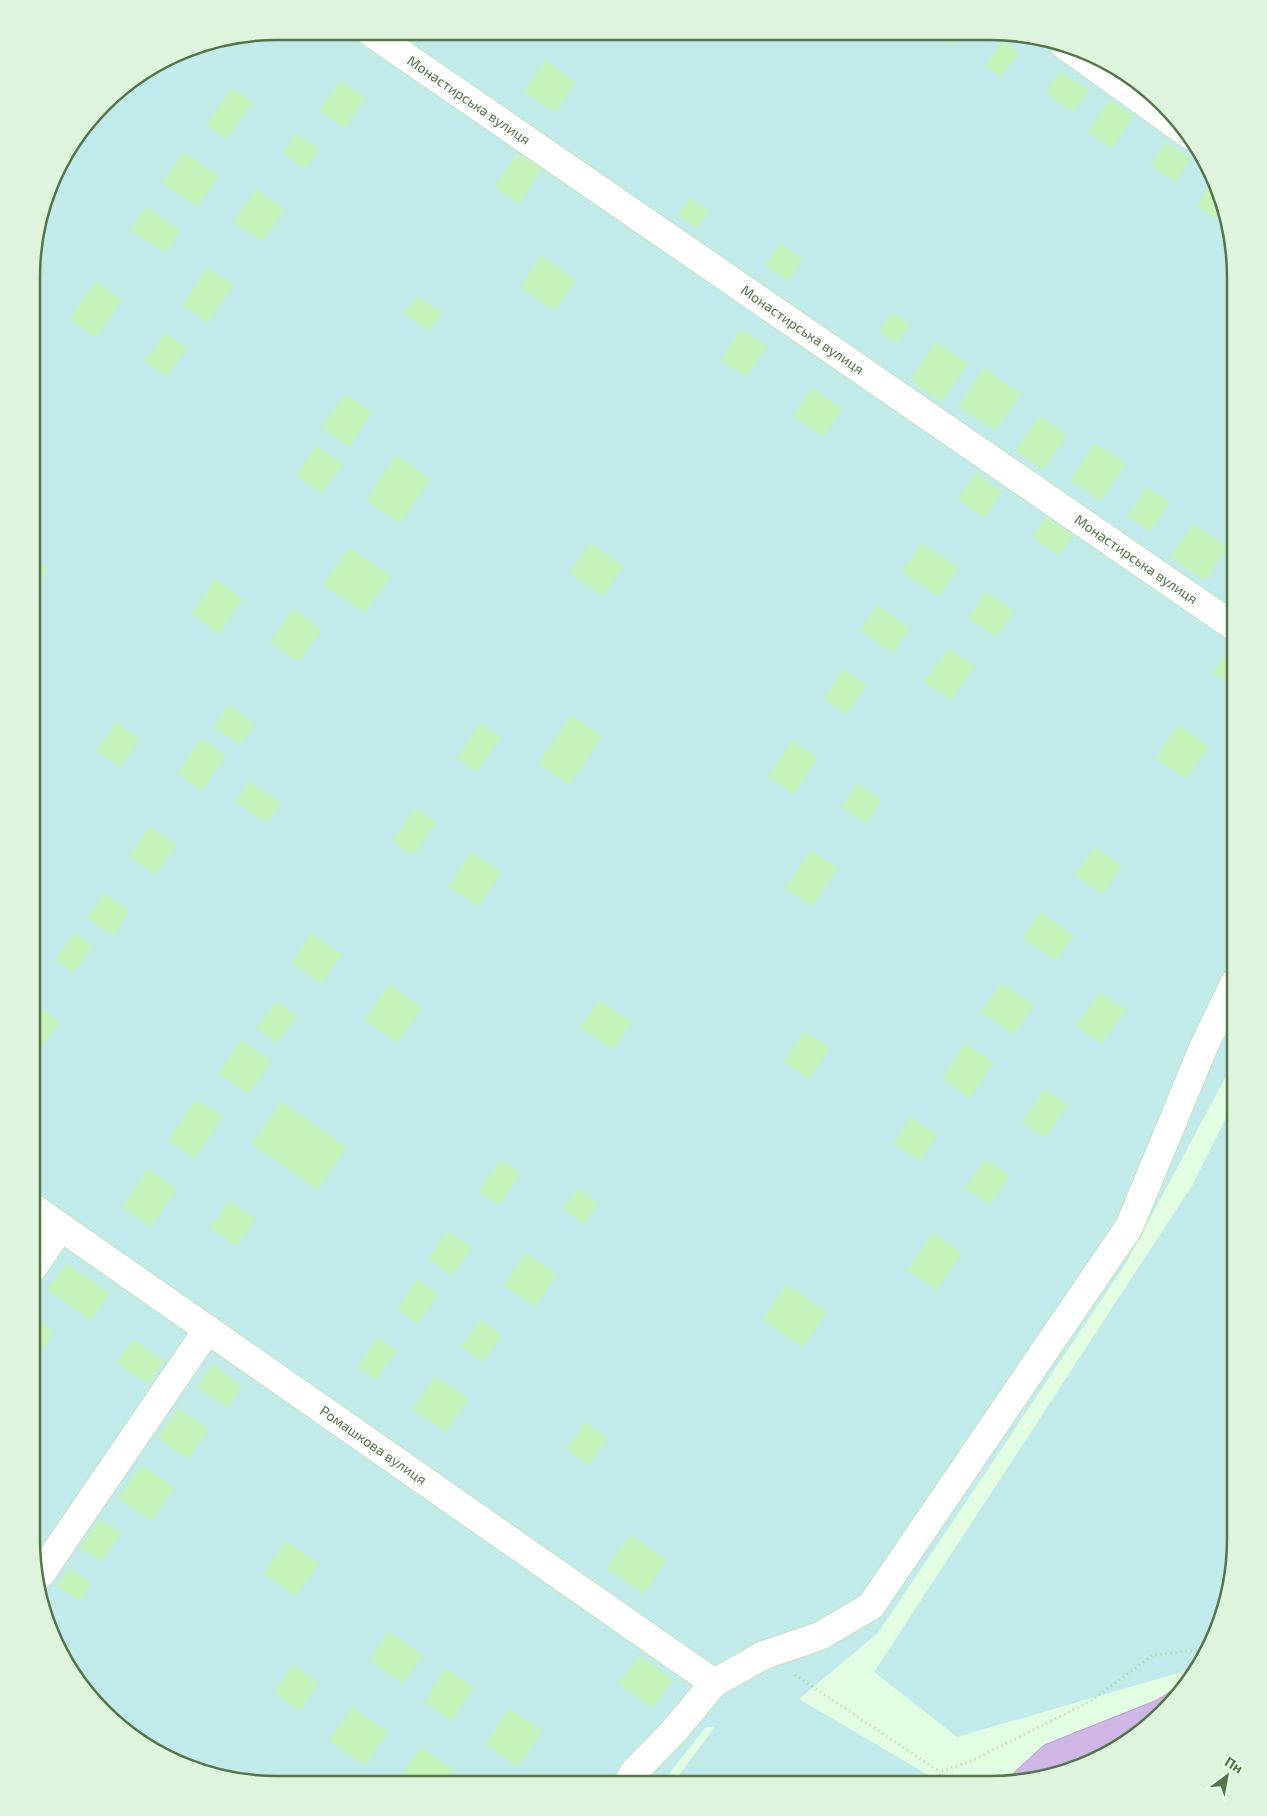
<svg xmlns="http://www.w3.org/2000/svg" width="1267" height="1816" viewBox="0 0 1267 1816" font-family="'Exo 2',sans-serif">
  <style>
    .green { fill: #c1ebea }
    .water { fill: #d0b6e7; stroke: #bd9cd9 }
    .building { fill: #c6f3b9 }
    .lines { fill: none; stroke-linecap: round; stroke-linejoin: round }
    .minor-casing { stroke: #c1e0bb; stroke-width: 30 }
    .path { stroke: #aad89c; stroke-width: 3; stroke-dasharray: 1 4; stroke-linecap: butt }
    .minor { stroke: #fff; stroke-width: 28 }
    .labels { text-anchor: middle; stroke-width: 4; stroke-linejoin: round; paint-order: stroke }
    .street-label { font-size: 14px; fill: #547648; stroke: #eaffe9 }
    .rim { fill: none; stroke: #547648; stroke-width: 2.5 }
  </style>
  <rect width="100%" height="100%" fill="#e3fde2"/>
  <g class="green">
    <path d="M277 31 1022 33 1084 50 1185 127 1210 169 1236 277 1235 1060 1126 1263 878 1633 799 1699 937 1780 939 1785 672 1784 715 1727H706L661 1784 246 1783 198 1772 140 1743 92 1701 57 1647 31 1539 33 245 64 155 115 92 198 44Z"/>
    <path d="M1235 1100V1555L1223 1618 1199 1667 957 1737 874 1672 1193 1184Z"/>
  </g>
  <path class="water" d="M1195 1675 1152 1724 1098 1759 1005 1781 1044 1745 1157 1700Z"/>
  <g class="building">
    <path d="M935 33H959L952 45Z"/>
    <path d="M1002 41 1019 52 1001 77 985 66Z"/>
    <path d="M545 60 576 82 555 113 523 92Z"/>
    <path d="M1060 71 1089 90 1074 112 1045 93Z"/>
    <path d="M340 81 366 98 345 128 319 111Z"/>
    <path d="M232 88 253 102 227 139 206 125Z"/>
    <path d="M1109 100 1134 116 1112 148 1088 132Z"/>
    <path d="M296 134 319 149 305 169 283 154Z"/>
    <path d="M1166 142 1191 158 1175 182 1150 165Z"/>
    <path d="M184 152 219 176 198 207 162 183Z"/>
    <path d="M518 153 542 169 519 204 494 187Z"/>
    <path d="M1213 180 1220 212 1215 219 1196 206Z"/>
    <path d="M256 189 285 209 262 242 233 222Z"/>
    <path d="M690 198 709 211 697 228 678 215Z"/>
    <path d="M146 207 181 230 165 253 130 230Z"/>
    <path d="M780 243 803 259 788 281 765 265Z"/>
    <path d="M541 255 576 280 555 311 520 287Z"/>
    <path d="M207 268 234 285 208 323 182 305Z"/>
    <path d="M95 281 122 300 96 338 69 319Z"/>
    <path d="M417 296 442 313 429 331 404 314Z"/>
    <path d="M892 312 910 324 897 344 879 332Z"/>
    <path d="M741 329 767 347 746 377 720 360Z"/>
    <path d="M165 333 187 348 167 377 145 362Z"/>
    <path d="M936 342 968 363 942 402 910 380Z"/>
    <path d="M984 368 1021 394 995 431 958 406Z"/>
    <path d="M812 388 843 409 824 437 793 416Z"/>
    <path d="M345 394 372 412 349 447 321 428Z"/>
    <path d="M1039 416 1067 435 1043 470 1015 451Z"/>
    <path d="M1095 443 1126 464 1101 501 1070 480Z"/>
    <path d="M316 446 343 464 322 494 296 476Z"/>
    <path d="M396 455 430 479 400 523 366 500Z"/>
    <path d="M976 473 1002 491 985 518 958 499Z"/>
    <path d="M1147 487 1170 503 1150 532 1127 516Z"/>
    <path d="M1046 517 1073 535 1059 556 1032 537Z"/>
    <path d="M1193 524 1228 548 1205 581 1170 557Z"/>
    <path d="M590 543 623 566 603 596 569 573Z"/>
    <path d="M922 543 959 568 939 597 902 572Z"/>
    <path d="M349 547 391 576 365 613 323 585Z"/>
    <path d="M33 558 48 569 33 591Z"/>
    <path d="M215 579 243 599 219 634 191 614Z"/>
    <path d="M986 591 1014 611 996 637 968 618Z"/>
    <path d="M877 605 910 628 893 653 860 630Z"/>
    <path d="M293 609 322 629 299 662 270 642Z"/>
    <path d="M948 648 975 666 951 700 924 682Z"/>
    <path d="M1228 650 1236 655V688L1213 673Z"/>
    <path d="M843 669 867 685 846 714 824 699Z"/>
    <path d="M228 705 255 724 240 745 213 727Z"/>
    <path d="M571 715 602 737 569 785 538 764Z"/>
    <path d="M116 722 140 739 120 768 96 751Z"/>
    <path d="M480 723 501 737 477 772 457 758Z"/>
    <path d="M1178 725 1209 746 1186 779 1155 758Z"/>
    <path d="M201 738 226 755 202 791 177 773Z"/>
    <path d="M792 740 818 758 794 794 768 776Z"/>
    <path d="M249 781 281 803 267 823 235 801Z"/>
    <path d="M857 783 882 800 866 823 841 807Z"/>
    <path d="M415 808 436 822 413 856 392 841Z"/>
    <path d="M150 826 177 845 156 875 129 856Z"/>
    <path d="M1094 846 1122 866 1103 894 1074 875Z"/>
    <path d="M811 850 838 868 812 906 785 888Z"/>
    <path d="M471 852 502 872 478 907 448 886Z"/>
    <path d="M104 893 130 911 113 936 87 918Z"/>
    <path d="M1040 912 1074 935 1056 961 1022 938Z"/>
    <path d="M74 933 93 946 74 973 55 960Z"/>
    <path d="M311 933 342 954 321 984 291 963Z"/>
    <path d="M1001 983 1034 1005 1014 1035 981 1012Z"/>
    <path d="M389 984 422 1008 398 1043 364 1020Z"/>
    <path d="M1100 992 1126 1010 1102 1044 1076 1026Z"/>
    <path d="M599 1000 632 1022 613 1050 580 1028Z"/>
    <path d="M276 1001 297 1016 278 1043 257 1028Z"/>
    <path d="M32 1003 60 1022 34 1059 32 1057Z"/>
    <path d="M804 1031 830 1048 809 1079 784 1062Z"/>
    <path d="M241 1040 271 1061 249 1094 218 1073Z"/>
    <path d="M965 1043 994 1063 970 1098 942 1078Z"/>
    <path d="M1044 1089 1068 1105 1045 1138 1022 1122Z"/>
    <path d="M196 1099 223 1117 195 1159 168 1140Z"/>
    <path d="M281 1101 347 1147 318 1190 252 1144Z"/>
    <path d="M911 1117 937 1135 920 1161 893 1144Z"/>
    <path d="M501 1159 521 1173 499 1205 478 1191Z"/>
    <path d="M985 1159 1010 1175 990 1205 965 1188Z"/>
    <path d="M148 1169 177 1189 151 1227 121 1207Z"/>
    <path d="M578 1188 598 1203 584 1224 563 1209Z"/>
    <path d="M229 1201 256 1219 237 1246 210 1228Z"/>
    <path d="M447 1231 472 1248 452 1275 428 1259Z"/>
    <path d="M933 1233 962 1253 937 1290 907 1270Z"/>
    <path d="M526 1253 557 1275 535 1307 504 1285Z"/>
    <path d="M66 1263 110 1293 91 1320 47 1290Z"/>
    <path d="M417 1279 438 1294 417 1324 397 1309Z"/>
    <path d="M786 1284 827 1312 803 1348 762 1319Z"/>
    <path d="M32 1317 54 1332 39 1354 32 1349Z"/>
    <path d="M480 1319 502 1335 483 1362 461 1347Z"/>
    <path d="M377 1337 397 1351 376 1380 357 1367Z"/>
    <path d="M133 1339 164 1361 148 1384 117 1363Z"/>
    <path d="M212 1364 243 1386 227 1408 197 1387Z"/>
    <path d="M435 1376 469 1399 446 1432 412 1409Z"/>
    <path d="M178 1408 209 1429 188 1459 157 1438Z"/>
    <path d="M585 1422 608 1438 589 1465 566 1449Z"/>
    <path d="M141 1465 175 1487 151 1521 118 1498Z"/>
    <path d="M100 1519 121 1533 101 1562 80 1547Z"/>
    <path d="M630 1534 667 1560 644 1594 606 1568Z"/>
    <path d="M286 1541 319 1564 296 1596 263 1574Z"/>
    <path d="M69 1568 92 1583 80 1601 57 1586Z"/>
    <path d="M388 1631 423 1655 403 1684 369 1660Z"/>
    <path d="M639 1656 673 1679 653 1708 618 1684Z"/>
    <path d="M293 1665 319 1683 300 1711 274 1693Z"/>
    <path d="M446 1668 474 1687 451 1721 424 1702Z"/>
    <path d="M352 1707 388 1732 365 1766 329 1741Z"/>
    <path d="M509 1709 543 1731 518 1767 485 1744Z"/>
    <path d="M421 1747 453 1769 443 1783 397 1782Z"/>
  </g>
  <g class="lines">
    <g class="minor-casing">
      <g id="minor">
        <path id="s1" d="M370 32 1236 628"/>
        <path d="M1063 44 1190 135"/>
        <path id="s2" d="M32 1207 714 1683"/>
        <path d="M32 1269 61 1227"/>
        <path d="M40 1575 208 1329"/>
        <path d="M627 1784 634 1772 674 1731 714 1683 764 1655 820 1636 871 1606 1129 1227 1204 1046 1235 982"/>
      </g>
    </g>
    <g class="path">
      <path d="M795 1675 940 1772"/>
      <path d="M940 1785V1772L971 1761 1091 1701 1153 1655 1207 1649"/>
    </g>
    <use href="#minor" class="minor"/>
  </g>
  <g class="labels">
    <g class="street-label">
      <text dy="5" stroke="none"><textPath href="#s1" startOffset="120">Монастирська вулиця</textPath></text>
      <text dy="5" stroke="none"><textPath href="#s1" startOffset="525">Монастирська вулиця</textPath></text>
      <text dy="5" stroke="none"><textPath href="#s1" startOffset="930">Монастирська вулиця</textPath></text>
      <text dy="5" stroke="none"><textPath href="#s2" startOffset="416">Ромашкова вулиця</textPath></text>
    </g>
  </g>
  <path d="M0 0H1267V1816H0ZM277 40H990A237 237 0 0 1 1227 277V1539A237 237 0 0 1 990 1776H277A237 237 0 0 1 40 1539V277A237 237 0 0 1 277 40Z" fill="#def4dc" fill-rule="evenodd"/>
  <path class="rim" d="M277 40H990A237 237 0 0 1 1227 277V1539A237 237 0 0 1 990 1776H277A237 237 0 0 1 40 1539V277A237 237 0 0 1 277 40Z"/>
  <g transform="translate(1227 1776) rotate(32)" stroke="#eaffe9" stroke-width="4" paint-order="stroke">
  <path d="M0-4L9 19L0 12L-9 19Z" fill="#547648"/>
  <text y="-8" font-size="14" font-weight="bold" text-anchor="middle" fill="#547648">Пн</text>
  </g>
</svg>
